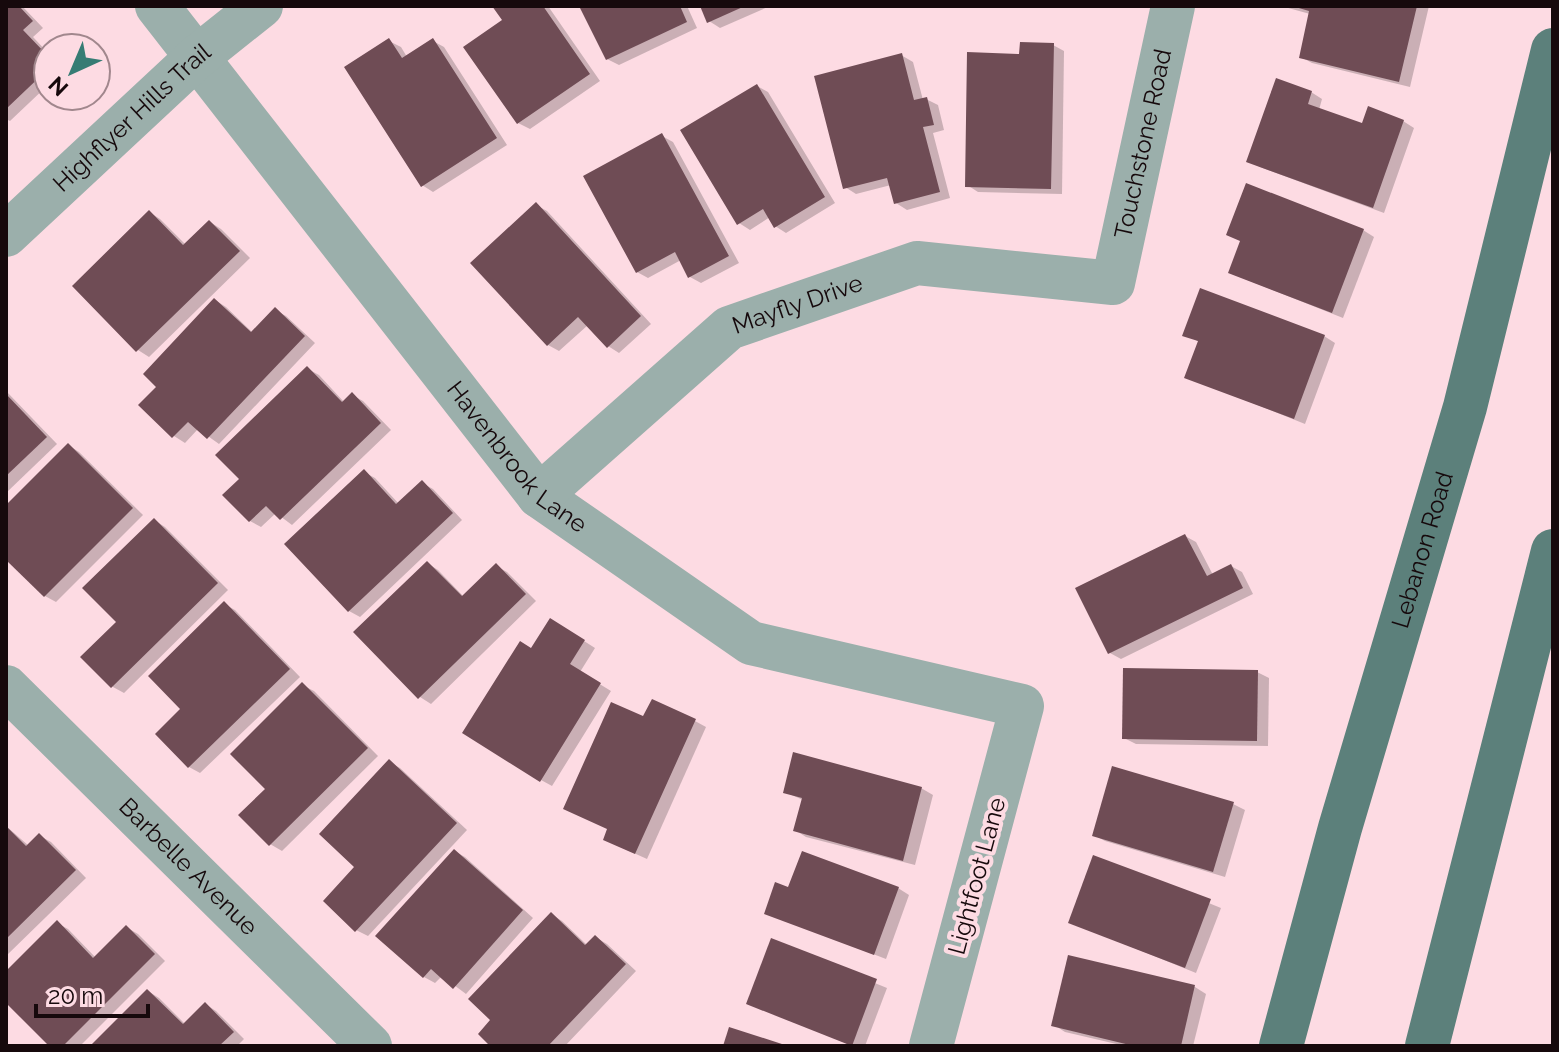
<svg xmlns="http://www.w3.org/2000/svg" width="1559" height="1052" viewBox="0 0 1559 1052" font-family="Raleway,sans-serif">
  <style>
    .shadow { fill: #0003 }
    .building { fill: #6f4c55 }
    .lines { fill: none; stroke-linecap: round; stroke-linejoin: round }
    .minor { stroke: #9bafab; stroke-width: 44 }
    .major { stroke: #5c807b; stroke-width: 44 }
    .labels { text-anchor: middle; stroke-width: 8; stroke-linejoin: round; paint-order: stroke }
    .street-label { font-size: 24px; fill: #16090c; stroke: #fddbe3 }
  </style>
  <rect width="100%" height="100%" fill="#fddbe3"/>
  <g class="shadow">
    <path d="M6 6H22L43 28 33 37 48 53V85L10 121 6 119Z"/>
    <path d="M495 6H548L600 81 530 129 518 123 505 21Z"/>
    <path d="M582 6H687L697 28 619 65 607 59Z"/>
    <path d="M702 6H770L720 28 709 21Z"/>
    <path d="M1281 6H1429L1410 87 1312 63 1301 57 1310 14Z"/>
    <path d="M389 41 401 47 407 57 433 41 444 47 507 145 433 192 422 185Z"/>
    <path d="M1053 45 1064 51 1062 194 978 192 967 185 1021 56Z"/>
    <path d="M901 55 913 62 923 100 926 99 938 105 944 130 933 133 950 198 907 210 896 203 891 185 856 194 845 187Z"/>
    <path d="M757 86 768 92 835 203 786 233 775 226 770 217 750 230 739 223Z"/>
    <path d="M1311 92 1322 99 1319 110 1363 126 1403 121 1414 128 1384 213 1260 167 1249 161Z"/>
    <path d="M662 136 673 142 739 263 701 283 690 277 681 260 648 278 637 272Z"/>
    <path d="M536 205 547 211 651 324 619 353 608 346 588 325 559 351 548 345Z"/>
    <path d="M149 212 160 219 186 245 210 222 221 229 250 258 149 357 138 350Z"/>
    <path d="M1363 230 1374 237 1343 318 1230 273 1242 242Z"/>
    <path d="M215 300 226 307 253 333 275 310 286 316 315 343 219 444 198 429 185 443 174 436 159 387Z"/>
    <path d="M1185 335 1324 336 1335 343 1305 424 1187 377 1200 342Z"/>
    <path d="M308 369 319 375 344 402 352 395 363 401 391 430 292 525 276 513 261 527 250 521 241 479Z"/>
    <path d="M6 391 57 444 6 493Z"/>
    <path d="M68 445 79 452 143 515 56 602 45 596 6 557V508Z"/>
    <path d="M364 472 375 478 399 504 422 483 433 489 462 520 360 617 349 611Z"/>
    <path d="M154 520 165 527 228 590 124 693 113 687 83 657 119 622Z"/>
    <path d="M1185 536 1196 542 1213 575 1231 566 1242 572 1253 594 1121 659 1110 653Z"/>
    <path d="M427 563 438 570 464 597 496 566 507 572 536 601 431 704 420 697Z"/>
    <path d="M224 604 235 610 300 677 200 773 189 767 158 734 183 709Z"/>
    <path d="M562 627 595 648 580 672 611 691 552 786 541 780 532 650Z"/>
    <path d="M1257 672 1269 678 1268 746 1136 744 1124 738Z"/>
    <path d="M302 685 314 691 378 756 282 851 270 844 267 789Z"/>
    <path d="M644 719 695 721 706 727 647 859 616 845Z"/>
    <path d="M389 762 400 768 467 830 368 936 356 930 357 867Z"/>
    <path d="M921 788 933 795 915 865 806 837 795 830 803 800 785 792Z"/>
    <path d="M1233 804 1245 810 1225 877 1105 841 1094 835Z"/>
    <path d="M6 826 29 846 40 836 51 842 86 878 6 956Z"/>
    <path d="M454 851 465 857 533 918 466 994 442 976 435 983 424 977Z"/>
    <path d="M1095 857 1221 908 1196 973 1070 922Z"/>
    <path d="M898 888 909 895 886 959 766 913 789 890Z"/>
    <path d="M551 914 562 921 588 946 595 937 607 944 636 971 565 1046H493V1020Z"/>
    <path d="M57 923 68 929 96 958 126 927 138 934 165 961 80 1046H52L6 1000V974Z"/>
    <path d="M772 941 887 988 865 1046H853L748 1003Z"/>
    <path d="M1070 958 1195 987 1206 994 1193 1046H1125L1065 1032 1054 1025Z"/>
    <path d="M148 991 159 998 185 1024 205 1004 216 1011 244 1039 237 1046H93Z"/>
  </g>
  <g class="building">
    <path d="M6 6H19L33 21 23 30 48 56V69L6 109Z"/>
    <path d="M492 6H543L590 74 517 124 463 47 502 20Z"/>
    <path d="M579 6H680L687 22 606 60Z"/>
    <path d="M700 6H745L707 23Z"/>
    <path d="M1292 6H1417L1399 82 1299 58 1309 11Z"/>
    <path d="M389 38 402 58 433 38 497 138 421 187 344 67Z"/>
    <path d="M1020 42 1054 43 1051 189 965 187 967 52 1019 54Z"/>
    <path d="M902 53 914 100 927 97 934 125 923 127 940 192 894 204 887 178 843 189 814 76Z"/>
    <path d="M1276 78 1312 91 1308 104 1362 123 1368 106 1404 120 1373 208 1246 162Z"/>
    <path d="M757 84 825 197 774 228 763 209 737 225 680 130Z"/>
    <path d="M662 133 729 256 688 278 675 252 636 273 583 176Z"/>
    <path d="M1246 183 1364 229 1332 313 1228 273 1240 241 1226 235Z"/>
    <path d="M536 202 641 316 607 348 578 317 547 346 470 263Z"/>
    <path d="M149 210 183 245 209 220 240 251 136 352 72 286Z"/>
    <path d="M1200 288 1325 335 1294 419 1184 378 1198 341 1182 336Z"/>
    <path d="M214 298 251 332 275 307 305 336 207 439 188 422 172 438 138 405 156 387 143 374Z"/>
    <path d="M307 366 342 402 352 392 381 423 280 520 266 506 249 522 222 495 239 479 215 455Z"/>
    <path d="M6 394 47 437 6 476Z"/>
    <path d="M68 443 133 508 44 597 6 560V505Z"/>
    <path d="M364 469 396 504 422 480 453 513 348 612 284 544Z"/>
    <path d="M154 518 218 583 111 688 80 657 116 622 82 588Z"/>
    <path d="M1185 534 1207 576 1231 564 1243 588 1108 654 1075 588Z"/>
    <path d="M427 561 462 596 496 563 526 594 418 699 353 632Z"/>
    <path d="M224 601 290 669 188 768 155 734 180 709 148 676Z"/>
    <path d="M550 618 585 640 570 664 601 683 540 782 462 733 520 641 531 648Z"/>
    <path d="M1123 668 1258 670 1257 741 1122 739Z"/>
    <path d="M302 682 368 748 269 846 238 815 265 789 230 754Z"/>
    <path d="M652 699 696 719 635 854 603 840 607 829 563 809 611 702 643 716Z"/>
    <path d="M793 752 922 787 903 861 793 831 802 798 783 793Z"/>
    <path d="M389 759 457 823 355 932 323 901 354 867 319 834Z"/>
    <path d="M1112 766 1234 802 1213 872 1092 836Z"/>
    <path d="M6 826 26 846 39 833 76 870 6 939Z"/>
    <path d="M454 849 523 910 453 989 431 969 423 978 375 936Z"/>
    <path d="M802 851 899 887 874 955 764 914 775 882 788 887Z"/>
    <path d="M1093 855 1211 899 1185 968 1068 923Z"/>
    <path d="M551 912 585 945 595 935 626 964 548 1046H490L478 1034 490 1020 468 999Z"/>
    <path d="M57 920 93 958 126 925 155 954 63 1046H49L6 1003V971Z"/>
    <path d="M771 938 877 979 852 1046 746 1004Z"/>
    <path d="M1068 955 1195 985 1181 1046H1134L1051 1026Z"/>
    <path d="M147 989 183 1024 205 1002 234 1032 219 1046H90Z"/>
    <path d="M729 1027 785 1045V1046H723Z"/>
  </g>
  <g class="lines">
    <g class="minor">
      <path id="s1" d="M157 6 539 496 751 643 1022 706 931 1046"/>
      <path id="s2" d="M6 235 197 57 261 6"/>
      <path id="s3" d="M539 496 729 328 917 263 1113 283 1173 6"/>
      <path id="s4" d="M6 687 370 1046"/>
    </g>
    <g class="major">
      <path id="s5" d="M1281 1046 1340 828 1465 407 1553 50"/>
      <path d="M1427 1046 1553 551"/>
    </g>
  </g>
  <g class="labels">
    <g class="street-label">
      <text dy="8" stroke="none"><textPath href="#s2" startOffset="172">Highflyer Hills Trail</textPath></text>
      <text dy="8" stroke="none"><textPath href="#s3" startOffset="792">Touchstone Road</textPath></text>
      <text dy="8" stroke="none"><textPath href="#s3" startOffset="326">Mayfly Drive</textPath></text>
      <text dy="8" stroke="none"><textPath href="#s1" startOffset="578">Havenbrook Lane</textPath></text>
      <text dy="8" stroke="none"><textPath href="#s5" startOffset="516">Lebanon Road</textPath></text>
      <text dy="8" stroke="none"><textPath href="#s4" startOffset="256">Barbelle Avenue</textPath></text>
      <text transform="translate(977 876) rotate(-75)" y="8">Lightfoot Lane</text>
    </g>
  </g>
  <rect width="1559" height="1052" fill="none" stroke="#16090c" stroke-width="16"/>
  <g transform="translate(72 72) rotate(224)"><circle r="38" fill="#fddbe3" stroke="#a1878d" stroke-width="2"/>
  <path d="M0-6L14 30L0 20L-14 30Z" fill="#367c74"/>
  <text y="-12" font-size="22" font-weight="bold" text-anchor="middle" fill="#16090c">N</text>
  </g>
  <path d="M36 1004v12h112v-12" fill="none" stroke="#16090c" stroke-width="4"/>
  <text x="48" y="1004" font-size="24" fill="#16090c" stroke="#fddbe3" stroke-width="6" paint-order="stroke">20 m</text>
</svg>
